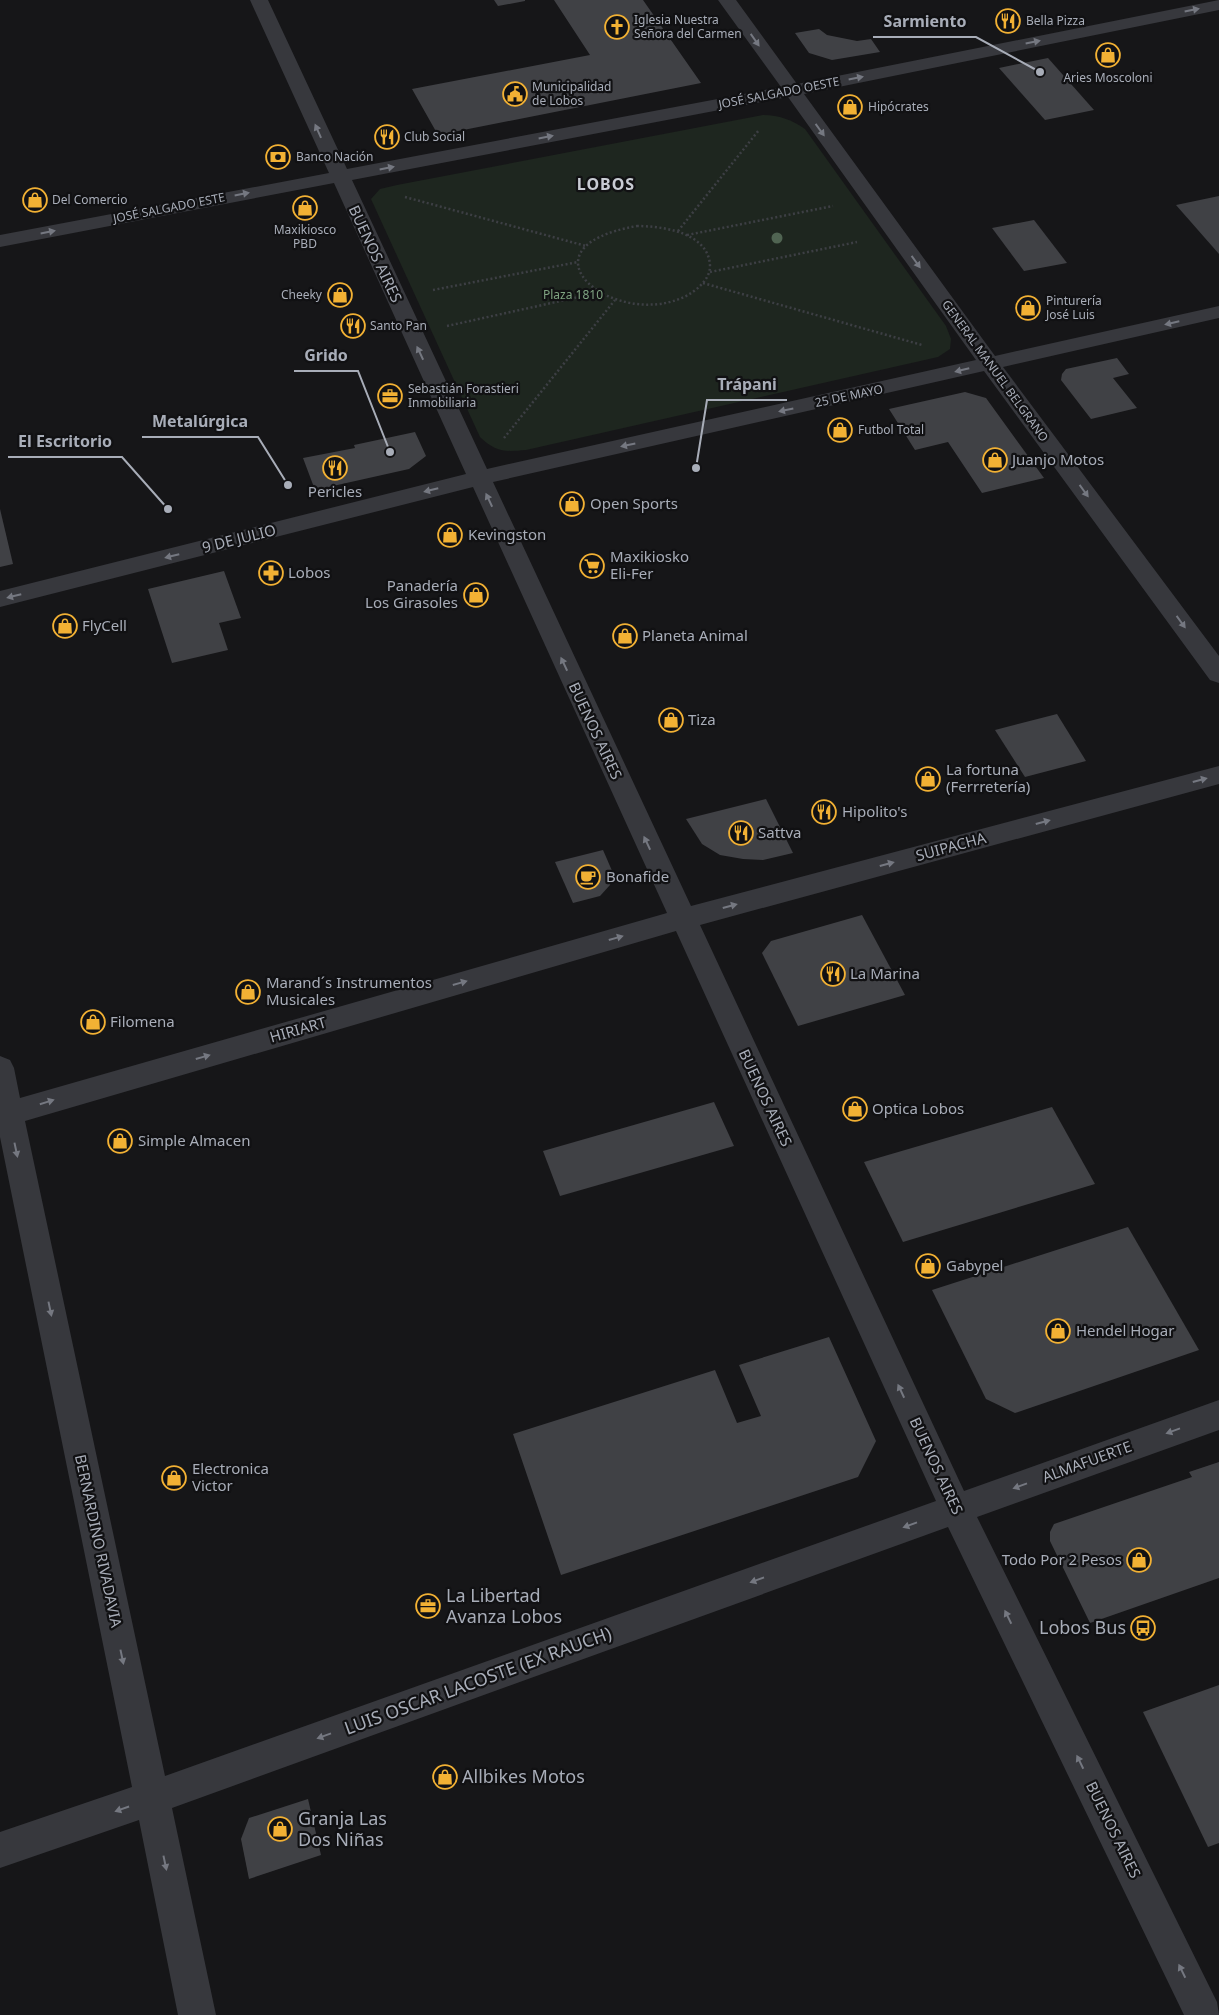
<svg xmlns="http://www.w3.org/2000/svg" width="1219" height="2015" viewBox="0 0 1219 2015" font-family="'Noto Sans',sans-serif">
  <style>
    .green { fill: #1e261f }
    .building { fill: #404145 }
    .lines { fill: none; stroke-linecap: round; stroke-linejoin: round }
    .path { stroke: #3d3f44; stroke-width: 2.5; stroke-dasharray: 2 2.5; stroke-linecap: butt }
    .street { fill: #37383d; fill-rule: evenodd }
    .tree { fill: #506452 }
    .oneway { fill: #757881 }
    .labels { text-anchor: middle; stroke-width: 4.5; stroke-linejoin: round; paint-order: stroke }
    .far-poi-label { font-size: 12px; fill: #a8adb8; stroke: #111113; text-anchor: start }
    .far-street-label { font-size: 12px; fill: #a8adb8; stroke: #111113 }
    .far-park-label { font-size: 12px; fill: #7fa381; stroke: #111113 }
    .street-label { font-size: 15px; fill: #a8adb8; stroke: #111113 }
    .poi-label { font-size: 15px; fill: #a8adb8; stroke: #111113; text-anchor: start }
    .far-district-label { font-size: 16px; font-weight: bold; letter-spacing: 1px; fill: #c9ccd4; stroke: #111113 }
    .near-poi-label { font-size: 18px; fill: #a8adb8; stroke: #111113; text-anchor: start }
    .near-street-label { font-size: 18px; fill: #a8adb8; stroke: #111113 }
    .leader { fill: none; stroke: #a8adb8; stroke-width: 2 }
    .callout-dot { fill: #a8adb8; stroke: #111113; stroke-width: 2 }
    .callout-label { font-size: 16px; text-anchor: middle; font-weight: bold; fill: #a8adb8; stroke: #111113; stroke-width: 4.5; stroke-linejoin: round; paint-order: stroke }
  </style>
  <rect width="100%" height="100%" fill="#161618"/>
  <path class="green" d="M763 115C779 115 792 120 805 129L946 326 951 339 950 349 938 357 526 450C504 452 496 452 480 437L371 199 380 189 397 185Z"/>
  <g class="building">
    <path d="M494 0H525V1L498 6Z"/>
    <path d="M554 0H643L701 83 438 135 412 89 590 55Z"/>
    <path d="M819 29 827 35 857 41 871 39 880 52 832 60 809 53 795 33Z"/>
    <path d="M1048 58 1094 110 1045 120 999 68Z"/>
    <path d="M1219 196V254L1176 205Z"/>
    <path d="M1034 220 1067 263 1024 271 992 228Z"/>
    <path d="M1117 358 1129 374 1113 378 1137 408 1091 419 1061 380 1062 374 1066 369Z"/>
    <path d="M965 392 986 398 1044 478 982 493 948 442 915 450 889 409Z"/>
    <path d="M415 432 426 456 409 469 315 490 303 458 355 448 354 445Z"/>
    <path d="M0 509 13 564 0 567Z"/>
    <path d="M224 571 241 618 219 623 228 650 172 663 148 589Z"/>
    <path d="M1057 714 1086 761 1025 777 995 730Z"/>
    <path d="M766 799 793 853 763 860 743 859 720 855 702 844 686 819Z"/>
    <path d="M603 850 613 873 610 885 600 896 573 903 555 862Z"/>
    <path d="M862 915 905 995 798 1026 762 953 771 941Z"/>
    <path d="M714 1102 734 1146 560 1196 543 1151Z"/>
    <path d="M1052 1107 1095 1184 903 1242 864 1162Z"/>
    <path d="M1128 1227 1199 1350 1015 1413 986 1399 932 1290Z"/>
    <path d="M829 1337 876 1441 858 1477 561 1575 513 1434 715 1370 737 1423 761 1416 739 1365Z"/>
    <path d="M1219 1462V1578L1090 1623 1050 1541V1532L1054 1524 1192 1477 1189 1472Z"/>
    <path d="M1219 1685V1843L1208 1847 1143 1712Z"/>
    <path d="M308 1799 321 1855 249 1879 241 1839 249 1818Z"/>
  </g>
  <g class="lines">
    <g class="path">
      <path d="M405 197 586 246"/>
      <path d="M637 226C661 226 709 232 710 266 710 279 698 289 688 295 617 333 510 248 637 226Z"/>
      <path d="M678 231 759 130"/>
      <path d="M687 235 833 206"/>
      <path d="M710 272 857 242"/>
      <path d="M703 283 922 345"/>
      <path d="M433 290 578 262"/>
      <path d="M447 326 597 293"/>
      <path d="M504 438 615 300"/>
    </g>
    <path class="street" d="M250 0H268L347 169 781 87 718 0H736L797 84 1219 0V10L804 94 995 356 1219 306V318L1003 367 1219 656V683L1210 680 984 371 493 482 691 906 1219 766V784L700 925 964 1491 1219 1400V1430L977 1517 1217 2002 1219 2015H1184L948 1527 172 1808 216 2015H178L139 1820 0 1868V1832L132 1787 0 1137V1056L10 1060 14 1068 20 1098 667 913 473 487 0 607V591L466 474 334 183 0 247V235L329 173ZM788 97 976 360 487 469 352 180ZM676 931 936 1501 165 1776 25 1121Z"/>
  </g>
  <circle class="tree" cx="777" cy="238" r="5.5"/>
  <defs><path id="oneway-solid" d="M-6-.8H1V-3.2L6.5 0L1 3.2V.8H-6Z" transform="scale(1.25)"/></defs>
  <g class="oneway">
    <use href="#oneway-solid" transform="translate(1192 10) rotate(-11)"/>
    <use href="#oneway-solid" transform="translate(755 40) rotate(55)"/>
    <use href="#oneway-solid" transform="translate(1033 42) rotate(-11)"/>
    <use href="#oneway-solid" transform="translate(856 78) rotate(-11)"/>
    <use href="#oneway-solid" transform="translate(820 130) rotate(54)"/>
    <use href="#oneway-solid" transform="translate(318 131) rotate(-114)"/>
    <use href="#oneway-solid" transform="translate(546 137) rotate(-11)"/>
    <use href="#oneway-solid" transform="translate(387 168) rotate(-11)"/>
    <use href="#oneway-solid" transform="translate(242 194) rotate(-11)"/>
    <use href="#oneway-solid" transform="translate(48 232) rotate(-11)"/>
    <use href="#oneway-solid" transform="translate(916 262) rotate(54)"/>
    <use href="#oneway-solid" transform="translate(1172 323) rotate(167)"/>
    <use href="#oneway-solid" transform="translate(420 353) rotate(-115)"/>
    <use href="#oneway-solid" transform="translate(962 370) rotate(166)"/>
    <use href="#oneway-solid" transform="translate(786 410) rotate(168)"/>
    <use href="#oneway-solid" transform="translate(628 445) rotate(168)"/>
    <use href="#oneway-solid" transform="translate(431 490) rotate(166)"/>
    <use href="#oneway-solid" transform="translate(1084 491) rotate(54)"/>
    <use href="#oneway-solid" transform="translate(489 500) rotate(-115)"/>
    <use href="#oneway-solid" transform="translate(172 556) rotate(166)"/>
    <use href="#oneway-solid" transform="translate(14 596) rotate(166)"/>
    <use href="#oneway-solid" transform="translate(1181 622) rotate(54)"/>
    <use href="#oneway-solid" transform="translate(564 664) rotate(-115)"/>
    <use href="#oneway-solid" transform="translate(1200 780) rotate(-15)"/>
    <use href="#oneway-solid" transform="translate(1043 822) rotate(-15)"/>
    <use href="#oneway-solid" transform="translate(647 843) rotate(-115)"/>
    <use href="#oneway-solid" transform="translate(887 864) rotate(-15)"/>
    <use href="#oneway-solid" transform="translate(730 906) rotate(-15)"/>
    <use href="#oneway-solid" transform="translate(616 938) rotate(-16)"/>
    <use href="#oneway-solid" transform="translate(460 983) rotate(-16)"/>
    <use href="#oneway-solid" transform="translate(203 1057) rotate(-16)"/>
    <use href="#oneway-solid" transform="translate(47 1102) rotate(-17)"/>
    <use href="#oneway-solid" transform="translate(16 1150) rotate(78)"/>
    <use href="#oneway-solid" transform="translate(50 1309) rotate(78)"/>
    <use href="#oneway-solid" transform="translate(901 1391) rotate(-115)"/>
    <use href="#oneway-solid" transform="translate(1173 1431) rotate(160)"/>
    <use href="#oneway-solid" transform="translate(1020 1486) rotate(160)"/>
    <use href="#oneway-solid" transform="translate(910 1525) rotate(160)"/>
    <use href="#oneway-solid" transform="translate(757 1580) rotate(160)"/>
    <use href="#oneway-solid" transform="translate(1008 1617) rotate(-116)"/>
    <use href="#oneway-solid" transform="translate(122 1657) rotate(78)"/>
    <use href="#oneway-solid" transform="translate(324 1736) rotate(160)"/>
    <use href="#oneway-solid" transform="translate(1080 1762) rotate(-116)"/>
    <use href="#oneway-solid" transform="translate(122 1809) rotate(161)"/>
    <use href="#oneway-solid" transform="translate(165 1863) rotate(78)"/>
    <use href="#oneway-solid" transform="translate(1182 1971) rotate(-116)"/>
  </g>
  <defs>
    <g id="restaurant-ring" transform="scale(1.25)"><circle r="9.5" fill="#111113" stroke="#f2b134" stroke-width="1.5"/><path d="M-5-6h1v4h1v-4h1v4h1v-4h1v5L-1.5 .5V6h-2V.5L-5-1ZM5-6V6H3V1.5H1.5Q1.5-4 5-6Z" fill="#f2b134"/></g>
    <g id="church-ring" transform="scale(1.25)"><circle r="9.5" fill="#111113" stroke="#f2b134" stroke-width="1.5"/><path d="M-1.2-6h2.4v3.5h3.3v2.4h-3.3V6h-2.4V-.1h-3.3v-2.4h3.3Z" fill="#f2b134"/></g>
    <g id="shop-ring" transform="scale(1.25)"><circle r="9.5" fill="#111113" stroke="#f2b134" stroke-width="1.5"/><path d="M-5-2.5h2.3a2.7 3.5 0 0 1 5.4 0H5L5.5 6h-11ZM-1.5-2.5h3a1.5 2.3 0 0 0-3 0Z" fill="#f2b134"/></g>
    <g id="civic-ring" transform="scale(1.25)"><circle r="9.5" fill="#111113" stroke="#f2b134" stroke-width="1.5"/><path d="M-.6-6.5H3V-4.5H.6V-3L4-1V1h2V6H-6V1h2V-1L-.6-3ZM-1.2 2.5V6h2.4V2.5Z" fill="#f2b134"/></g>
    <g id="bank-ring" transform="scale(1.25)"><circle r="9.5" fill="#111113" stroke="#f2b134" stroke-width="1.5"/><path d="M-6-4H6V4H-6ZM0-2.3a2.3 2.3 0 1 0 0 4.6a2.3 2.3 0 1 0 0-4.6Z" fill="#f2b134"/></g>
    <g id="office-ring" transform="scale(1.25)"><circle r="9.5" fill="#111113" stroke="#f2b134" stroke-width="1.5"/><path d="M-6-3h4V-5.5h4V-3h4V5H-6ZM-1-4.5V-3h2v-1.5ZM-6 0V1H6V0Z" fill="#f2b134"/></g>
    <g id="supermarket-ring" transform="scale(1.25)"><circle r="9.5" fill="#111113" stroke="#f2b134" stroke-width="1.5"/><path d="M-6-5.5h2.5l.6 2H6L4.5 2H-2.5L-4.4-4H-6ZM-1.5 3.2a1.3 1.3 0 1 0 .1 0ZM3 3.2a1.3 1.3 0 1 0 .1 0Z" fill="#f2b134"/></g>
    <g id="pharmacy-ring" transform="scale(1.25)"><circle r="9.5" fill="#111113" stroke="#f2b134" stroke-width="1.5"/><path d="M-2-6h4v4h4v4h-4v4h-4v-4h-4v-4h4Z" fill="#f2b134"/></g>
    <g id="cafe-ring" transform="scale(1.25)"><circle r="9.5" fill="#111113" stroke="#f2b134" stroke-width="1.5"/><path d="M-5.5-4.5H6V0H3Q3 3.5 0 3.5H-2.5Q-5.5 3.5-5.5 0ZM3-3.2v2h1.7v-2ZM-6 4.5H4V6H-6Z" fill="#f2b134"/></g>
    <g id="bus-ring" transform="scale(1.25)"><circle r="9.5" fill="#111113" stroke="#f2b134" stroke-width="1.5"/><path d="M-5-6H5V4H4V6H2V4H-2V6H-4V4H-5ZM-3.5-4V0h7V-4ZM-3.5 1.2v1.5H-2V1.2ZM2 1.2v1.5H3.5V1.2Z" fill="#f2b134"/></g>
  </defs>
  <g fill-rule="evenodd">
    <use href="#restaurant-ring" x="1008" y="21"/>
    <use href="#church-ring" x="617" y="27"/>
    <use href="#shop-ring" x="1108" y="55"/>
    <use href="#civic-ring" x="515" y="94"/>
    <use href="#shop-ring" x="850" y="107"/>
    <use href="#restaurant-ring" x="387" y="137"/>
    <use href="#bank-ring" x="278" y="157"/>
    <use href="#shop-ring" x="35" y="200"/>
    <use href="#shop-ring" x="305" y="208"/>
    <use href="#shop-ring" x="340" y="295"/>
    <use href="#shop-ring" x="1028" y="308"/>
    <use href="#restaurant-ring" x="353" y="326"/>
    <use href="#office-ring" x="390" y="396"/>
    <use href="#shop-ring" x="840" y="430"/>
    <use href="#shop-ring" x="995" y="460"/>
    <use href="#restaurant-ring" x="335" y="468"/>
    <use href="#shop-ring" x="572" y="504"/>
    <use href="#shop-ring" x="450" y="535"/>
    <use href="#supermarket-ring" x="592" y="566"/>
    <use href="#pharmacy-ring" x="271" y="573"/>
    <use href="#shop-ring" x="476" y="595"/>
    <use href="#shop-ring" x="65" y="626"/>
    <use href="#shop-ring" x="625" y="636"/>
    <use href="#shop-ring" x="671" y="720"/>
    <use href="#shop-ring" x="928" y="779"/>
    <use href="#restaurant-ring" x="824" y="812"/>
    <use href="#restaurant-ring" x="741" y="833"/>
    <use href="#cafe-ring" x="588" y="877"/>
    <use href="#restaurant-ring" x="833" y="974"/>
    <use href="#shop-ring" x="248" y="992"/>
    <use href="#shop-ring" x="93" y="1022"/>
    <use href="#shop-ring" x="855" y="1109"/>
    <use href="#shop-ring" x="120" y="1141"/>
    <use href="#shop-ring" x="928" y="1266"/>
    <use href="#shop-ring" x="1058" y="1331"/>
    <use href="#shop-ring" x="174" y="1478"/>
    <use href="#shop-ring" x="1139" y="1560"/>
    <use href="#office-ring" x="428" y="1606"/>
    <use href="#bus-ring" x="1143" y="1628"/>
    <use href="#shop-ring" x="445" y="1777"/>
    <use href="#shop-ring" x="280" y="1829"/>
  </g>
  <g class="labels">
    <g class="far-poi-label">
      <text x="634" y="24">Iglesia Nuestra<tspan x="634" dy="14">Señora del Carmen</tspan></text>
      <text x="1026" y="25">Bella Pizza</text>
      <text x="1108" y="82" text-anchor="middle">Aries Moscoloni</text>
      <text x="532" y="91">Municipalidad<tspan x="532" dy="14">de Lobos</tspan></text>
      <text x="868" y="111">Hipócrates</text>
      <text x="404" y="141">Club Social</text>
      <text x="296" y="161">Banco Nación</text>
      <text x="52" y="204">Del Comercio</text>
      <text x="305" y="234" text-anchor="middle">Maxikiosco<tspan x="305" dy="14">PBD</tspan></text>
      <text x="322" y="299" text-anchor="end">Cheeky</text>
      <text x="1046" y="305">Pinturería<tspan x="1046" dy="14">José Luis</tspan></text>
      <text x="370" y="330">Santo Pan</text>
      <text x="408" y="393">Sebastián Forastieri<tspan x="408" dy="14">Inmobiliaria</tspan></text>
      <text x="858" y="434">Futbol Total</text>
    </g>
    <g class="far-street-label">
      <text transform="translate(779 93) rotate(-11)" y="4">JOSÉ SALGADO OESTE</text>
      <text transform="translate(169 208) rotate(-11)" y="4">JOSÉ SALGADO ESTE</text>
      <text transform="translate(995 371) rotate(54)" y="4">GENERAL MANUEL BELGRANO</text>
      <text transform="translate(849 396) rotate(-12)" y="4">25 DE MAYO</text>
    </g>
    <g class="far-park-label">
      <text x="573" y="299">Plaza 1810</text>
    </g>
    <g class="street-label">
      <text transform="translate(375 254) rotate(65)" y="5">BUENOS AIRES</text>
      <text transform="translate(239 539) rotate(-14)" y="5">9 DE JULIO</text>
      <text transform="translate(595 731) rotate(65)" y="5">BUENOS AIRES</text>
      <text transform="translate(951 847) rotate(-15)" y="5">SUIPACHA</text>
      <text transform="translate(298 1030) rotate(-16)" y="5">HIRIART</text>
      <text transform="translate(765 1098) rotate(65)" y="5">BUENOS AIRES</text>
      <text transform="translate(1087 1462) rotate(-20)" y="5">ALMAFUERTE</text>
      <text transform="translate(936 1466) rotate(65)" y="5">BUENOS AIRES</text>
      <text transform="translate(98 1541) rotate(78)" y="5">BERNARDINO RIVADAVIA</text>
      <text transform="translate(1113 1830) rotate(64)" y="5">BUENOS AIRES</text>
    </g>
    <g class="poi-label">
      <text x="1012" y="465">Juanjo Motos</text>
      <text x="335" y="497" text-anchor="middle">Pericles</text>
      <text x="590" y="509">Open Sports</text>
      <text x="468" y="540">Kevingston</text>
      <text x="610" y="562">Maxikiosko<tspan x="610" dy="17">Eli-Fer</tspan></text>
      <text x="288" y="578">Lobos</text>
      <text x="458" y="591" text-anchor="end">Panadería<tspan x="458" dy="17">Los Girasoles</tspan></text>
      <text x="82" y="631">FlyCell</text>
      <text x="642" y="641">Planeta Animal</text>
      <text x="688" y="725">Tiza</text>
      <text x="946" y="775">La fortuna<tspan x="946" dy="17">(Ferrretería)</tspan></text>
      <text x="842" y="817">Hipolito's</text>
      <text x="758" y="838">Sattva</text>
      <text x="606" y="882">Bonafide</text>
      <text x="850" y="979">La Marina</text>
      <text x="266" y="988">Marand´s Instrumentos<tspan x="266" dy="17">Musicales</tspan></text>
      <text x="110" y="1027">Filomena</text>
      <text x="872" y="1114">Optica Lobos</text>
      <text x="138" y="1146">Simple Almacen</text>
      <text x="946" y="1271">Gabypel</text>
      <text x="1076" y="1336">Hendel Hogar</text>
      <text x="192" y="1474">Electronica<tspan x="192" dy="17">Victor</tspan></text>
      <text x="1122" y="1565" text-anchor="end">Todo Por 2 Pesos</text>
    </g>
    <g class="far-district-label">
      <text x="606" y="190">LOBOS</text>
    </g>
    <g class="near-poi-label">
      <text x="446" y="1602">La Libertad<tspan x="446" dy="21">Avanza Lobos</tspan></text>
      <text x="1126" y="1634" text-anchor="end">Lobos Bus</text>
      <text x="462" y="1783">Allbikes Motos</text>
      <text x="298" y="1825">Granja Las<tspan x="298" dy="21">Dos Niñas</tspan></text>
    </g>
    <g class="near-street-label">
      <text transform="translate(478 1681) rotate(-20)" y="6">LUIS OSCAR LACOSTE (EX RAUCH)</text>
    </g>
  </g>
  <path class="leader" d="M1040 72L976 37H873M390 452L358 371H294M696 468L707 400H787M288 485L258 437H142M168 509L122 457H8"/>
  <g class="callout-dot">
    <circle cx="1040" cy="72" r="5"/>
    <circle cx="390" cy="452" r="5"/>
    <circle cx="696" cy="468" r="5"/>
    <circle cx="288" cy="485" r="5"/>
    <circle cx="168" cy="509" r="5"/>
  </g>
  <g class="callout-label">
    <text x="925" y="27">Sarmiento</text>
    <text x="326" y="361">Grido</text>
    <text x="747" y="390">Trápani</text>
    <text x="200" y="427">Metalúrgica</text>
    <text x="65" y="447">El Escritorio</text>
  </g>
</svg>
